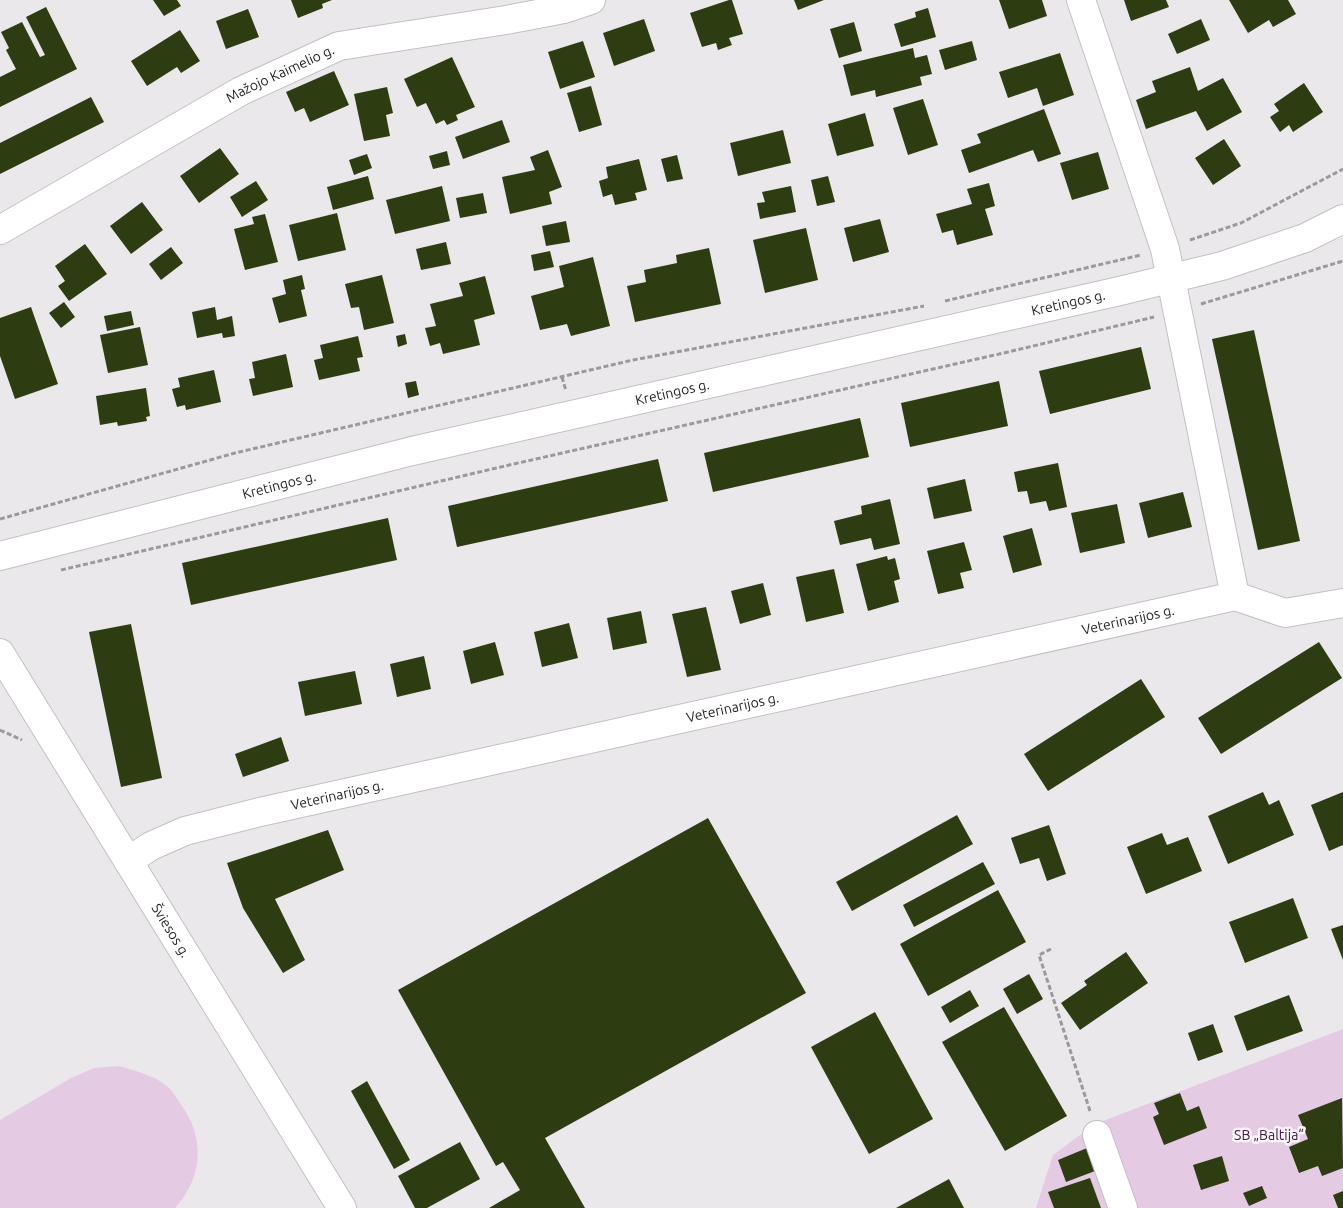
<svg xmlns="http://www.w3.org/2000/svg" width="1343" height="1208" viewBox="0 0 1343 1208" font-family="Ubuntu,sans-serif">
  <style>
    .green { fill: #e5cae4 }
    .building { fill: #2e3d11 }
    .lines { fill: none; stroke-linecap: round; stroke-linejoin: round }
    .minor-casing { stroke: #c3c0c2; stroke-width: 30 }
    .path { stroke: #9b999b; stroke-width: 3; stroke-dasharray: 5 2.5; stroke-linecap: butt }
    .minor { stroke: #fff; stroke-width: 28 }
    .labels { text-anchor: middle; stroke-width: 5; stroke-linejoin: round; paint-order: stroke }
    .street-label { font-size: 14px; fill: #201f20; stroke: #f8f5f8 }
    .park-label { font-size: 14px; fill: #441545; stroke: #f8f5f8 }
  </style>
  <rect width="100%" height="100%" fill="#ebe8eb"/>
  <g class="green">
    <path d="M1343 1029V1208H1036L1053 1155 1095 1124Z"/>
    <path d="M119 1066C136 1071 154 1075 168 1087 173 1091 176 1098 180 1103 205 1137 204 1176 175 1208H0V1120L71 1078 94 1068Z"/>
  </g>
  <g class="building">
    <path d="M153 0H177L181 6 164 16Z"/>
    <path d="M291 0H332L322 4 323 8 298 18Z"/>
    <path d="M729 0H732L743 34 729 38 732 45 718 50 716 43 702 47 690 13Z"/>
    <path d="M794 0H824L798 10Z"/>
    <path d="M999 0H1042L1047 16 1009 29Z"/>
    <path d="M1124 0H1166L1169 7 1131 21Z"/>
    <path d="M1229 0H1288L1296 14 1273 27 1269 20 1248 33Z"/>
    <path d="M46 7 77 69 0 107V77L16 69 6 50 9 48 1 32 22 22 40 57 45 55 26 17Z"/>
    <path d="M928 8 936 37 901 47 894 24 916 17 915 12Z"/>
    <path d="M248 9 259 37 226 49 216 21Z"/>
    <path d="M644 19 655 51 614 66 603 33Z"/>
    <path d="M1201 19 1210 40 1177 54 1168 34Z"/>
    <path d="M854 22 862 51 839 58 830 29Z"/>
    <path d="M180 30 200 61 181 73 177 67 147 86 131 61Z"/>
    <path d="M583 41 595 77 560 89 548 52Z"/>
    <path d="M972 41 977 60 945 70 939 50Z"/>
    <path d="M913 48 915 58 927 55 932 74 920 77 922 85 876 97 875 90 851 96 843 65Z"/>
    <path d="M1060 53 1074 95 1043 106 1037 88 1008 98 999 72Z"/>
    <path d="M452 57 475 107 456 115 458 120 447 125 444 120 436 124 426 103 417 107 404 79Z"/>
    <path d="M1190 67 1198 91 1223 78 1242 112 1207 131 1196 111 1146 129 1136 100 1156 92 1152 81Z"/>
    <path d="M334 71 349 105 310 122 304 108 295 112 286 92Z"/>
    <path d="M1304 83 1323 112 1293 132 1289 125 1280 132 1270 117 1279 111 1274 104Z"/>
    <path d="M591 86 602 125 579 132 567 93Z"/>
    <path d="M387 87 393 113 386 115 390 136 364 141 354 94Z"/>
    <path d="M91 97 104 122 0 174V143Z"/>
    <path d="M923 99 938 145 908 155 893 108Z"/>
    <path d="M1044 109 1061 154 1038 162 1033 150 969 173 961 150 981 143 977 134Z"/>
    <path d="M865 113 874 146 837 156 828 124Z"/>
    <path d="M502 120 510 142 463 159 455 137Z"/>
    <path d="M783 130 791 163 738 176 730 143Z"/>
    <path d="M1224 139 1241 166 1213 185 1195 158Z"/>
    <path d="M220 148 239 174 199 203 180 176Z"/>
    <path d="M548 150 562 187 549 192 552 204 510 214 502 177 535 170 530 157Z"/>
    <path d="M447 151 450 165 433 169 429 156Z"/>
    <path d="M1098 152 1109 189 1072 200 1060 163Z"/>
    <path d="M367 154 372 168 354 175 349 160Z"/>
    <path d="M677 155 683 179 667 182 661 159Z"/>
    <path d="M639 159 647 190 635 193 637 200 615 205 612 194 603 197 599 181 608 178 606 167Z"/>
    <path d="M368 176 374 199 333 210 327 187Z"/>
    <path d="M828 176 835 202 817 206 811 180Z"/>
    <path d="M256 181 268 200 242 217 230 197Z"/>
    <path d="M989 183 995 206 985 209 993 235 957 245 953 230 942 233 936 214 972 204 967 189Z"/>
    <path d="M442 186 450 221 395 234 386 200Z"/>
    <path d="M791 186 796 212 760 219 757 203 765 202 762 192Z"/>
    <path d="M483 193 487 213 460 218 456 198Z"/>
    <path d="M142 202 163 230 131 254 110 226Z"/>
    <path d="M337 213 346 250 298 261 289 225Z"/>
    <path d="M265 214 278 262 245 270 234 229 254 224 252 217Z"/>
    <path d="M880 219 889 252 853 262 844 228Z"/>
    <path d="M566 221 570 242 546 246 542 226Z"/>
    <path d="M806 228 818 280 765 293 753 240Z"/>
    <path d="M446 242 451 264 421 270 416 249Z"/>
    <path d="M85 244 107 274 69 301 58 286 65 281 55 266Z"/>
    <path d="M171 247 183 263 161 280 149 264Z"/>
    <path d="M709 248 721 304 635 322 627 286 646 282 644 270 677 263 676 255Z"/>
    <path d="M550 251 554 267 534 271 531 255Z"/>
    <path d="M593 257 610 326 571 336 567 324 540 330 531 296 564 287 559 266Z"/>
    <path d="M302 275 305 289 301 290 307 316 279 323 272 298 286 294 283 280Z"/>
    <path d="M382 275 394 323 364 330 359 307 351 308 345 284Z"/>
    <path d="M485 276 495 314 474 320 480 345 443 354 440 343 430 346 425 328 436 326 430 304 463 296 459 283Z"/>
    <path d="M64 302 75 317 61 328 49 313Z"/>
    <path d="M31 307 58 384 15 399 0 356V318Z"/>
    <path d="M215 307 217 320 232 316 235 336 223 338 222 333 197 338 192 312Z"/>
    <path d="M131 311 134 325 107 331 104 316Z"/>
    <path d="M140 327 148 365 108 373 100 335Z"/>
    <path d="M1254 330 1300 541 1258 550 1212 339Z"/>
    <path d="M405 334 407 344 398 347 396 336Z"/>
    <path d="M358 336 363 357 357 358 360 371 319 380 314 360 323 358 320 345Z"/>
    <path d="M1141 347 1151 389 1050 414 1039 371Z"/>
    <path d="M286 354 293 387 253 396 249 379 255 378 252 362Z"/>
    <path d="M214 370 221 402 186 410 185 405 177 407 172 389 180 387 178 378Z"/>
    <path d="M416 381 419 395 408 398 405 383Z"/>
    <path d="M999 381 1008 426 910 447 901 403Z"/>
    <path d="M146 388 150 416 146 417 147 421 118 426 117 422 100 425 96 396Z"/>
    <path d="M860 418 869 457 713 492 704 453Z"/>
    <path d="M658 459 668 501 457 547 448 506Z"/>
    <path d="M1058 463 1067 507 1049 511 1046 501 1030 504 1027 491 1018 492 1014 472Z"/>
    <path d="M965 479 972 511 934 519 927 488Z"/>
    <path d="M1183 492 1192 527 1148 538 1139 503Z"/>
    <path d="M890 499 900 544 874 550 871 538 840 545 834 521 862 514 861 506Z"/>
    <path d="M1117 504 1125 543 1080 553 1071 513Z"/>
    <path d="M388 518 397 560 191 605 182 563Z"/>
    <path d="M1032 528 1042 565 1013 573 1003 536Z"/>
    <path d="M964 542 972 570 960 573 964 588 938 594 927 551Z"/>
    <path d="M887 556 888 560 895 558 900 579 894 581 899 602 868 611 856 564Z"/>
    <path d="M834 569 844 613 806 622 796 577Z"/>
    <path d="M763 583 771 615 740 624 731 591Z"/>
    <path d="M706 607 721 670 687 677 672 614Z"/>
    <path d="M641 611 647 643 613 650 607 618Z"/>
    <path d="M569 623 578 658 542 667 534 632Z"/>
    <path d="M131 624 162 778 121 787 89 632Z"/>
    <path d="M495 642 504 675 471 684 463 651Z"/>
    <path d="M1319 642 1342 678 1221 754 1198 718Z"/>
    <path d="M424 656 431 689 397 697 390 664Z"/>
    <path d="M355 671 362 704 305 716 298 682Z"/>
    <path d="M1141 679 1165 717 1048 791 1024 754Z"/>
    <path d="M281 737 289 761 243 777 235 754Z"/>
    <path d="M1263 792 1269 805 1279 800 1294 835 1228 864 1208 816Z"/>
    <path d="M1343 792V845L1329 851 1311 805Z"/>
    <path d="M957 815 973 844 852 911 836 882Z"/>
    <path d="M708 818 806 993 545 1138 585 1208H489L520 1190 503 1162 496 1166 398 990Z"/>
    <path d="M1049 825 1066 874 1047 881 1039 858 1020 864 1011 838Z"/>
    <path d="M328 830 344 870 275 899 305 960 283 973 243 908 227 863Z"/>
    <path d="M1162 833 1167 845 1188 837 1202 871 1146 894 1127 847Z"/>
    <path d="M983 862 995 884 914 927 903 905Z"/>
    <path d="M998 890 1026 942 928 996 900 944Z"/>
    <path d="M1293 898 1308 938 1245 963 1229 922Z"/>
    <path d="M1343 925V960L1331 929Z"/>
    <path d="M1126 952 1148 983 1080 1030 1061 1003 1087 985 1084 981Z"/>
    <path d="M1029 974 1043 999 1017 1014 1003 989Z"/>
    <path d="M970 990 979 1006 950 1023 941 1007Z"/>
    <path d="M1289 995 1303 1031 1247 1051 1234 1016Z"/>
    <path d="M1004 1007 1067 1116 1005 1151 942 1042Z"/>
    <path d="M875 1012 933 1119 869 1154 811 1047Z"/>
    <path d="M1213 1024 1223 1052 1198 1061 1188 1033Z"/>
    <path d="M367 1081 410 1160 394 1169 351 1091Z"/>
    <path d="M1180 1093 1187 1111 1199 1106 1207 1128 1164 1145 1153 1117 1159 1114 1154 1103Z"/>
    <path d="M1342 1098 1343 1168 1322 1176 1318 1166 1299 1173 1289 1147 1308 1139 1298 1115Z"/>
    <path d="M460 1142 480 1179 427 1208H415L398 1176Z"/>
    <path d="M1087 1148 1095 1171 1066 1182 1058 1160Z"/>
    <path d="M1222 1156 1229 1181 1201 1190 1193 1165Z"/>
    <path d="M1090 1178 1101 1208H1054L1048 1192Z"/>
    <path d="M949 1179 964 1208H896Z"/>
    <path d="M1262 1186 1267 1198 1249 1206 1243 1193Z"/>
    <path d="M1343 1191V1208H1338L1333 1195Z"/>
  </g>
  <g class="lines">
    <g class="minor-casing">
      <g id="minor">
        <path d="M1081 0 1165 249 1235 596"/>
        <path id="s1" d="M0 230 241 91 339 46 506 20 564 9 591 0"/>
        <path id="s2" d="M0 556 412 451 1124 290 1222 266 1305 238 1343 219"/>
        <path id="s3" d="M0 653 342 1208"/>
        <path id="s4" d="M128 861 151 846 185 831 260 812 1235 596 1285 613 1343 603"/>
        <path d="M1097 1135 1123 1208"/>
      </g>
    </g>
    <g class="path">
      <path d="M1190 240 1241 223 1343 169"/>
      <path d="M945 301 1141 255"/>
      <path d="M1201 304 1343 261"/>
      <path d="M562 377 566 391"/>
      <path d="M0 519 235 453 633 360 924 306"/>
      <path d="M61 570 505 466 1008 352 1154 317"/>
      <path d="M0 730 22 740"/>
      <path d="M1051 949 1039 955 1090 1111"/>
    </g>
    <use href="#minor" class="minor"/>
  </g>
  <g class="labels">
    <g class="street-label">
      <text dy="5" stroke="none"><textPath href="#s1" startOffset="321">Mažojo Kaimelio g.</textPath></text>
      <text dy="5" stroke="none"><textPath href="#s2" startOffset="1098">Kretingos g.</textPath></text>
      <text dy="5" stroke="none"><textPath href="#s2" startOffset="692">Kretingos g.</textPath></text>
      <text dy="5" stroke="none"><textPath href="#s2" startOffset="288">Kretingos g.</textPath></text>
      <text dy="5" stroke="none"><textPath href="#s4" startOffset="1031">Veterinarijos g.</textPath></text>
      <text dy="5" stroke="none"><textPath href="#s4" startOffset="626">Veterinarijos g.</textPath></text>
      <text dy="5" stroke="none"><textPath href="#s4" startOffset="221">Veterinarijos g.</textPath></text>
      <text dy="5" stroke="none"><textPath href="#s3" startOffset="326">Šviesos g.</textPath></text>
    </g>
    <g class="park-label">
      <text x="1269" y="1140">SB „Baltija“</text>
    </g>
  </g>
</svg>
